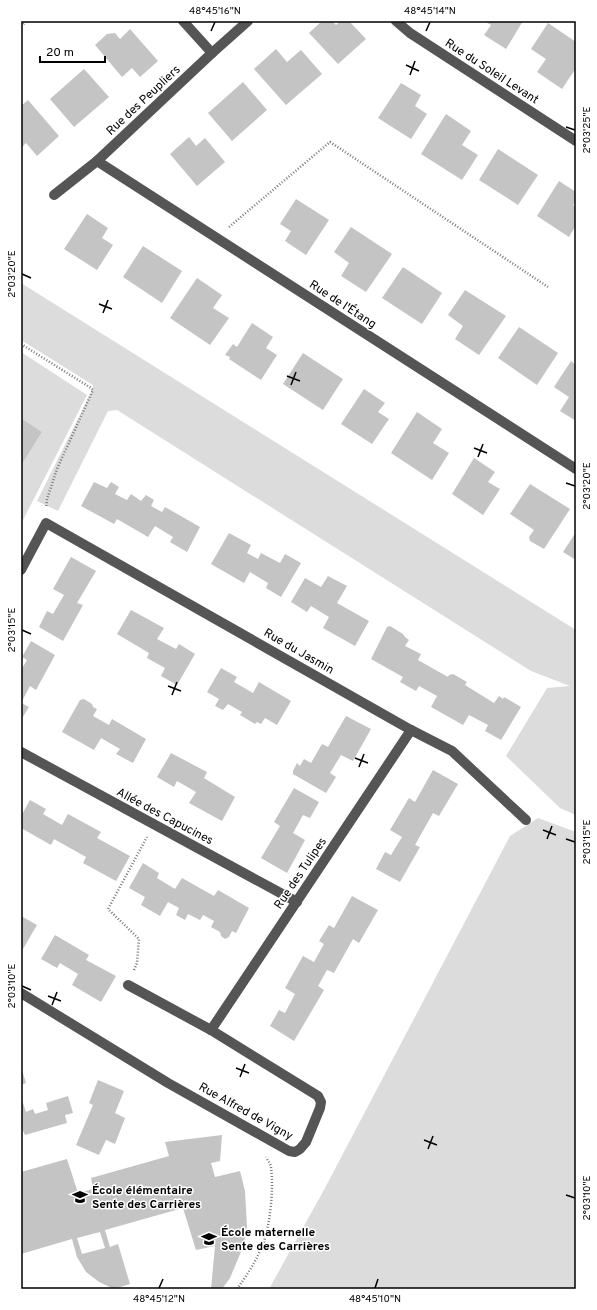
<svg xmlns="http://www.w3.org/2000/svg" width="597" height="1310" viewBox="0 0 597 1310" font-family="Overpass,sans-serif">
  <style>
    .green { fill: #dcdcdc }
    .building { fill: #c4c4c4; fill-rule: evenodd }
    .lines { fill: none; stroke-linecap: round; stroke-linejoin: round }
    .path { stroke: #777; stroke-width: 2.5; stroke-dasharray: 1 2; stroke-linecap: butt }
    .minor { stroke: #555; stroke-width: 10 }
    .ticks { fill: none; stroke: #000; stroke-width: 1.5 }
    .labels { text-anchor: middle; stroke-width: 3; stroke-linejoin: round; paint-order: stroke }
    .street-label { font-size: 12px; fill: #000; stroke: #fff }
    .poi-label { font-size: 12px; font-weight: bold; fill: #000; stroke: #fff; text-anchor: start }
    .neatline { fill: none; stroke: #000; stroke-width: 1.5 }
    .ticks-label { font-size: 10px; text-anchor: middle; fill: #000 }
  </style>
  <rect width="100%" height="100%" fill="#fff"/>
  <g class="green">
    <path d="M21 283 576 630V815L560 808 506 756 547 688 570 686 531 671 117 410 108 411 58 511 37 501 93 389V385L21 340Z"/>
    <path d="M21 352 87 395 21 524V466L42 432 21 418Z"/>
    <path d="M538 818 576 832V1289H269L325 1188 510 836Z"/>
  </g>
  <g class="building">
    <path d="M322 21H332L336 25 341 21H349L366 39 338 64 309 33Z"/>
    <path d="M484 21H523L506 49 484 35 491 25Z"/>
    <path d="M548 23 576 42V68L562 89 537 72 546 59 531 49Z"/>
    <path d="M130 29 158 61 140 77 132 68 122 77 95 45 107 34 115 33 120 39Z"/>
    <path d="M276 49 287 62 301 50 322 74 286 105 254 69Z"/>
    <path d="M84 69 109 97 74 127 50 99Z"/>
    <path d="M243 82 267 110 232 141 208 113Z"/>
    <path d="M401 83 421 95 415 106 427 114 411 139 378 118Z"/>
    <path d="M28 100 59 136 37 156 26 143 21 148V106Z"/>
    <path d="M446 114 471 131 462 145 478 155 462 180 421 154Z"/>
    <path d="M189 137 196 146 205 138 225 162 197 186 170 154Z"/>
    <path d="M498 149 538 175 518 205 479 180Z"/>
    <path d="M559 181 576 192V200L573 205 576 207V225L569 237 537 216Z"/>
    <path d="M296 199 329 220 306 255 285 241 291 231 280 224Z"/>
    <path d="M87 214 108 228 102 238 113 245 97 270 64 249Z"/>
    <path d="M351 227 392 254 366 292 341 276 349 263 334 252Z"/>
    <path d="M143 246 182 271 162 303 123 277Z"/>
    <path d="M403 267 442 293 422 324 382 298Z"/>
    <path d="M197 278 222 295 213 308 229 318 210 345 170 318Z"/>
    <path d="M465 290 506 316 479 355 455 339 463 326 448 315Z"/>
    <path d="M252 323 273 337 266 348 277 355 261 380 229 359 230 357 225 355 233 344 237 347Z"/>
    <path d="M519 327 558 353 537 385 498 358Z"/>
    <path d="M303 353 343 379 323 410 283 384Z"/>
    <path d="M571 361 576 365V421L560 411 569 397 554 387Z"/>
    <path d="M364 389 385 403 378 412 389 419 372 444 341 424Z"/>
    <path d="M417 412 442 429 433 443 449 453 432 480 391 453Z"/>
    <path d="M21 418 42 432 21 466Z"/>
    <path d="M474 458 495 472 488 482 500 489 483 515 452 494Z"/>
    <path d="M94 482 107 488 111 482 119 487 115 494 127 500 131 494 141 501 146 495 154 500 151 506 162 512 165 507 200 527 187 552 170 542 173 537 155 526 148 537 117 519 114 524 81 506Z"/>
    <path d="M530 484 570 509 544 549 530 541 529 537 534 530 510 514Z"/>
    <path d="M576 532V560L563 552Z"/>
    <path d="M229 533 251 545 247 553 258 559 261 553 280 563 285 554 301 563 281 597 266 588 268 583 250 572 244 583 211 564Z"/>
    <path d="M71 557 96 571 77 603 83 605 63 641 39 627 47 611 53 614 64 595 53 589Z"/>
    <path d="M328 576 347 586 337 603 369 621 355 646 323 628 329 617 311 606 307 612 291 602 305 578 321 587Z"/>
    <path d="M131 610 164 628 157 639 176 649 179 644 195 654 177 685 161 676 165 668 147 658 149 653 117 634Z"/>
    <path d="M390 626 403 634 405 637 409 640 405 646 421 654 418 660 448 677 449 675 453 674 467 682 465 685 494 703 499 696 503 699 504 697 521 707 501 740 485 731 488 725 469 715 463 725 431 707 437 696 419 686 416 691 400 682 403 677 371 659 387 627Z"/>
    <path d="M31 641 55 655 36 690 30 686 21 703 29 707 21 720V670L27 660 22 657Z"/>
    <path d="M221 668 237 677 234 682 253 693 259 682 291 701 277 725 265 718 261 724 257 722 255 724 240 715 242 712 228 704 223 710 215 706 219 699 207 692Z"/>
    <path d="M84 699 92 704 93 707 97 709 93 716 109 725 112 719 146 739 133 763 116 754 120 749 101 738 94 750 62 732 80 700Z"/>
    <path d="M346 716 371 729 353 761 341 755 330 773 336 777 326 793 293 774V771L297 763 300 766 304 759 311 763 322 744 328 747Z"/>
    <path d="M171 753 207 772 204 778 235 797 222 821 189 803 196 792 177 781 174 787 157 777Z"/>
    <path d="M433 770 458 784 439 816 433 813 415 845 420 847 400 882 376 869 385 852 391 855 402 837 390 830 409 798 415 802Z"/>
    <path d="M294 788 319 802 310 818 303 815 293 833 305 840 287 873 261 858 280 826 274 822Z"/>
    <path d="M30 800 46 809 43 814 62 825 68 814 101 832 97 838 130 856 116 881 83 863 86 857 54 839 51 845 21 828V816Z"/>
    <path d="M143 863 159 873 157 878 175 889 182 878 214 896 218 890 249 908 236 933 232 931 229 937 225 939 221 936 220 932 211 927 214 921 203 915 200 920 188 914 185 920 176 915 179 908 168 902 160 916 141 905 145 897 129 888Z"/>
    <path d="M352 896 378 910 359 943 353 939 334 973 327 970 318 986 324 990 294 1041 270 1026 279 1010 285 1013 295 994 285 988 303 956 314 962 324 944 319 941 329 925 334 928Z"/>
    <path d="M21 916 37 925 23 949 21 948Z"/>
    <path d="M55 935 89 955 86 960 116 976 101 1002 72 985 78 974 60 963 57 968 41 959Z"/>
    <path d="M21 1067 26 1083 21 1085Z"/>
    <path d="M98 1080 124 1091 115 1113 125 1118 115 1144 106 1140 99 1155 76 1145 93 1105 89 1103Z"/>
    <path d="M68 1096 73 1113 65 1115 67 1123 25 1135 21 1127V1097L26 1112 33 1109 35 1114 48 1110 46 1103Z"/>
    <path d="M222 1135 220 1161 211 1163 215 1177 240 1171 245 1191 247 1227 243 1247 230 1278 222 1289H211L215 1246 196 1250 183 1208 105 1230 110 1247 118 1244 130 1284 114 1289 99 1282 86 1272 77 1257 72 1239 21 1254V1172L67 1159 78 1193 93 1189 91 1178 169 1156 165 1142ZM100 1232 105 1248 82 1254 77 1238Z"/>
  </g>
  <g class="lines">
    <g class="path">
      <path d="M21 26 27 21"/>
      <path d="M229 227 330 142 548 287"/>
      <path d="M21 344 91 388 93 390 57 469 47 499 46 508"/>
      <path d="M134 970 137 963 139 939 108 909 147 837"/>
      <path d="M237 1289C247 1275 257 1260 263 1244 270 1226 274 1187 271 1168 271 1164 268 1161 266 1157"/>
    </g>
    <g class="minor">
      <path d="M183 21 212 53"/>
      <path d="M396 21 410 33 576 141"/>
      <path d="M97 161 576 469"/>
      <path d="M54 195 97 161 212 53 248 21"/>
      <path d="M21 570 46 523 411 730 452 751 526 820"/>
      <path d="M21 752 297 902"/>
      <path d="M21 993 168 1083 289 1151 295 1152 300 1149 306 1142 320 1108 321 1102 318 1096 211 1030 128 985"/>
      <path d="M211 1030 411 730"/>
    </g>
  </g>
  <path class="ticks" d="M211 31 215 22M426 31 430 22M406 65 419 71M410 75 415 61M566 127 575 130M22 274 31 278M99 304 112 309M103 313 108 300M287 376 300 381M291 385 296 372M474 448 487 453M478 457 483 444M566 483 575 486M22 630 31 634M168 686 181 691M172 695 177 682M355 758 368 763M359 767 364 754M543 830 556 835M547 839 552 826M566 839 575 842M22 986 31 990M48 996 61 1001M52 1005 57 992M236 1068 249 1073M240 1077 245 1064M424 1140 437 1145M428 1149 433 1136M566 1195 575 1198M159 1288 163 1279M375 1288 378 1279"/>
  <defs>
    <g id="school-bare" transform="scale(1.2)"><path d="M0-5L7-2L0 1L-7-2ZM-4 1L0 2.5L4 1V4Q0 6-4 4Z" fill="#000" stroke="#fff" stroke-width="2.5" paint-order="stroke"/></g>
  </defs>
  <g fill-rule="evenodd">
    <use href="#school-bare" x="80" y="1197"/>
    <use href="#school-bare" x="209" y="1239"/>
  </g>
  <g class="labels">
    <g class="street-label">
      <text transform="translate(492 71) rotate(33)" y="4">Rue du Soleil Levant</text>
      <text transform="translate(143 100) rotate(-43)" y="4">Rue des Peupliers</text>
      <text transform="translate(343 304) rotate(33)" y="4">Rue de l'Étang</text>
      <text transform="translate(299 651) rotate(30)" y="4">Rue du Jasmin</text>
      <text transform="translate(165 816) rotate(28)" y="4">Allée des Capucines</text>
      <text transform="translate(300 873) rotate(-56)" y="4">Rue des Tulipes</text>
      <text transform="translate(246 1111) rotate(29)" y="4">Rue Alfred de Vigny</text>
    </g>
    <g class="poi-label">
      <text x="92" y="1194">École élémentaire<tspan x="92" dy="14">Sente des Carrières</tspan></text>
      <text x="221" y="1236">École maternelle<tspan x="221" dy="14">Sente des Carrières</tspan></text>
    </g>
  </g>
  <rect width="597" height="1310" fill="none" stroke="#ffffff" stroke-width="44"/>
  <path d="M40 56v6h65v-6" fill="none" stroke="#000000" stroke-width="2"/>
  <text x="46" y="56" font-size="12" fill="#000000" stroke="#ffffff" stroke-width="3" paint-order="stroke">20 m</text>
  <rect x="22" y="22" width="553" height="1266" class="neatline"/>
  <g class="ticks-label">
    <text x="215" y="14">48°45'16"N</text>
    <text x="430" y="14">48°45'14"N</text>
    <text transform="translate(586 130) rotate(-90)" y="4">2°03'25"E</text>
    <text transform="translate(11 274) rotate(-90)" y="4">2°03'20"E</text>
    <text transform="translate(586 486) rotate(-90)" y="4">2°03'20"E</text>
    <text transform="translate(11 630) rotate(-90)" y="4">2°03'15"E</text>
    <text transform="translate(586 842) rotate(-90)" y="4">2°03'15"E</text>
    <text transform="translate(11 986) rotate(-90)" y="4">2°03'10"E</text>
    <text transform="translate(586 1198) rotate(-90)" y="4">2°03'10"E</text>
    <text x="159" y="1302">48°45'12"N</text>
    <text x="375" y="1302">48°45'10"N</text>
  </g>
</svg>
